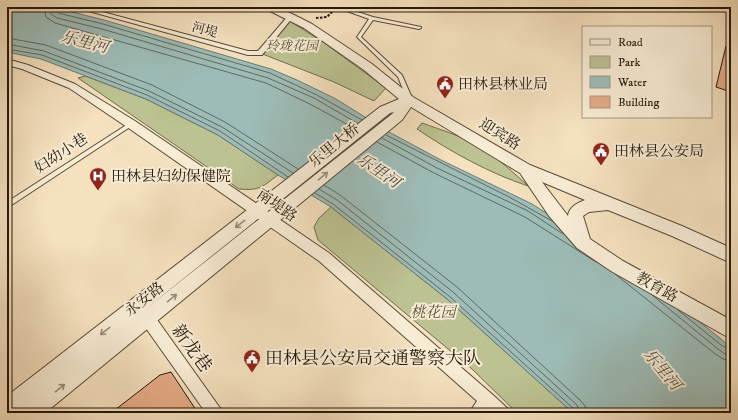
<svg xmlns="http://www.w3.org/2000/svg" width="738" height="420" viewBox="0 0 738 420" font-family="'IM FELL DW Pica','Noto Serif SC',serif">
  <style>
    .green { fill: #bcc291; stroke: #706d4e }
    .water { fill: #9dbcb7; stroke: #6c7a72 }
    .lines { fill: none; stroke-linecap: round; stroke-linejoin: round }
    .shore { stroke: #606a60; stroke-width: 1 }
    .building { fill: #e5ac86; stroke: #23180a }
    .service-casing { stroke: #584a37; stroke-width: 2 }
    .pedestrian-casing { stroke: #584a37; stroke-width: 2 }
    .minor-casing { stroke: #584a37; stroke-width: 2 }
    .tertiary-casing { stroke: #584a37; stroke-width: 2 }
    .path { stroke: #23180a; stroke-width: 2; stroke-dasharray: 2.5 1.5; stroke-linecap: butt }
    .service { fill: #f8ecd5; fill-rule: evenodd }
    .pedestrian { fill: #f8ecd5; fill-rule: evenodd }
    .minor { fill: #f8ecd5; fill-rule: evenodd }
    .tertiary { fill: #f8ecd5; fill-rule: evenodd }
    .oneway { stroke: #988d7a }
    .labels { text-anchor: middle; stroke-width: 4; stroke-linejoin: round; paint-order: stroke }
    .far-street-label { font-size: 13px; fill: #23180a; stroke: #f8ecd5 }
    .far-park-label { font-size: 13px; font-style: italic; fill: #595439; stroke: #f8ecd5 }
    .poi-label { font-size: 15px; fill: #23180a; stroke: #f8ecd5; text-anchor: start }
    .street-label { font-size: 15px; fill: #23180a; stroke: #f8ecd5 }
    .park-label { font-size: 15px; font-style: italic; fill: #595439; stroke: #f8ecd5 }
    .water-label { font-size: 16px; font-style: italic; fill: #4e5147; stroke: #f8ecd5 }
    .near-street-label { font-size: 18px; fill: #23180a; stroke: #f8ecd5 }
    .near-poi-label { font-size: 18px; fill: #23180a; stroke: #f8ecd5; text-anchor: start }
  </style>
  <rect width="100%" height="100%" fill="#f5e1bf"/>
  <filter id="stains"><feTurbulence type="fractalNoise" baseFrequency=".005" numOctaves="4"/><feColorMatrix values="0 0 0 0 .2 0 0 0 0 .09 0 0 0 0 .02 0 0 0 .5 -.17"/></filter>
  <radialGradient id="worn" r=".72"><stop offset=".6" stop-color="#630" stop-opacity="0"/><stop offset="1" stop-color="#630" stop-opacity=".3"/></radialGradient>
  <g class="green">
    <path d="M288 20 323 42 386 88 374 101 334 82 260 53Z"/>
    <path d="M85 76 146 99 218 135 278 175C262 187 260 191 239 189L78 78Z"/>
    <path d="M422 123C442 130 464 137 482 148 499 159 514 173 528 186 489 173 451 152 417 129Z"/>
    <path d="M331 207 447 299 573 413H517L472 369 318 240 314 227 319 218Z"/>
  </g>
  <path class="water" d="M7 7H52L104 20 271 69 297 80 336 99 389 132 441 160 532 204 631 267 731 347V413H573L447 299 331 207 278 175 218 135 146 99 41 59 7 52Z"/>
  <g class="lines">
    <g class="shore">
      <path d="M44 7 46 17 55 23 266 83 310 104 352 127"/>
      <path d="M50 7 51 14 57 18 102 29 268 78 314 98 357 123"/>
      <path d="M55 7V10L58 13 103 24 270 73 317 95 362 120"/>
      <path d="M7 38 46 45 152 85 225 122 298 169"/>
      <path d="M7 44 44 51 149 91 222 127 293 173"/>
      <path d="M7 49 42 55 147 95 220 131 288 177"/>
      <path d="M386 135 511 198 552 221"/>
      <path d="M382 138 437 168 528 211 563 234"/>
      <path d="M377 142 434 173 525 217 596 262"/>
      <path d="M324 185 340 195 457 287 581 401 585 406 586 413"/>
      <path d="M319 189 337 200 453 292 577 405 580 413"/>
      <path d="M315 193 333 204 449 296 573 408 575 413"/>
      <path d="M615 274 714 353 723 359 731 361"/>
      <path d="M652 295 718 349 725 354 731 355"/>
      <path d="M678 310 721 345 731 350"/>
    </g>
  </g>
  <g class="building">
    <path d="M726 46 731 47V92L716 87Z"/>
    <path d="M171 372 198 413H111L160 375Z"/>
  </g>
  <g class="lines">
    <g class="service-casing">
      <g id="service">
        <path d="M336 7H342L373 17 421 27V28L419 29 373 20 361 37 402 75 412 98 411 99H407L398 77 357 37 369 19Z"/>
        <path d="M131 122 134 124 133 125 7 208V202Z"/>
      </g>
    </g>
    <g class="pedestrian-casing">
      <path id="pedestrian" d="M74 7H84L248 51H258L288 16H292L293 17 262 55H248Z"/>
    </g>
    <g class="minor-casing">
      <g id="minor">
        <path d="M7 59 28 65 75 84 135 121 329 253 493 395 507 408 510 413H490L488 411 487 413H469L477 401 319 261 127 127 69 88 22 69 7 65Z"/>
        <path d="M143 305 148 307 220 408 223 413H206L138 317 136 312 138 307Z"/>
      </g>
    </g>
    <g class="tertiary-casing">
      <path id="tertiary" d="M265 7H278L312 24 372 64 413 97 530 165 682 226 731 248V263L672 236 608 210 589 212 583 216 590 239 623 261 731 320V339L611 271 577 248 549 216 520 173 411 107 402 120 45 413H20L22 408 16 413H7V396L380 107 399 99 364 70 304 28 266 9ZM394 112 392 114 143 311 390 113ZM542 182 585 200C577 203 569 207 568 216Z"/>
    </g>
    <path class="path" d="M316 18 327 17 333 11"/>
    <use href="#service" class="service"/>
    <use href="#pedestrian" class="pedestrian"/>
    <use href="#minor" class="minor"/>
    <use href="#tertiary" class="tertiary"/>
  </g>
  <defs><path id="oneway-shaft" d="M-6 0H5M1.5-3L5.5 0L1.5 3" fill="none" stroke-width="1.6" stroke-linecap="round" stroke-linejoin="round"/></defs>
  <g class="oneway">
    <use href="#oneway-shaft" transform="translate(323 176) rotate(-39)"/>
    <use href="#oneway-shaft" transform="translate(240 224) rotate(142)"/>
    <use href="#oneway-shaft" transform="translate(172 298) rotate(-39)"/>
    <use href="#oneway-shaft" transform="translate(105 331) rotate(142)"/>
    <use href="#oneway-shaft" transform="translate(60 388) rotate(-39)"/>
  </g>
  <defs>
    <g id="civic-pin" transform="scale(0.9)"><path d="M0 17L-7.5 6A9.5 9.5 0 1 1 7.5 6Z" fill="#8f2418" stroke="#f8ecd5"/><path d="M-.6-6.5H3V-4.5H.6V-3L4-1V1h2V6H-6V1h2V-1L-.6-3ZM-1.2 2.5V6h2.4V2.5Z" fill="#fff"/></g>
    <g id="hospital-pin" transform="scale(0.9)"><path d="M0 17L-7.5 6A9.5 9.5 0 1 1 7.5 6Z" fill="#8f2418" stroke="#f8ecd5"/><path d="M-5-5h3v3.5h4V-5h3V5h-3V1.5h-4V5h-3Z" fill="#fff"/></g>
  </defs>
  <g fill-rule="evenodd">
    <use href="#civic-pin" x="445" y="84"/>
    <use href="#civic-pin" x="601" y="151"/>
    <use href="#hospital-pin" x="98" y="176"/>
    <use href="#civic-pin" x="252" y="358"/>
  </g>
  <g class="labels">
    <g class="far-street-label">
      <text transform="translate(205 29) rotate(15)" y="5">河堤</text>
    </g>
    <g class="far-park-label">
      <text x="292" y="50">玲珑花园</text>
    </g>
    <g class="poi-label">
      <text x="458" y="89">田林县林业局</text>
      <text x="614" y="156">田林县公安局</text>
      <text x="111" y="181">田林县妇幼保健院</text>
    </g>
    <g class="street-label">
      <text transform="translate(500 134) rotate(32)" y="5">迎宾路</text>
      <text transform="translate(334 145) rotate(-39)" y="5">乐里大桥</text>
      <text transform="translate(61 153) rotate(-33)" y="5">妇幼小巷</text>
      <text transform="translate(277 205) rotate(35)" y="5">南堤路</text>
      <text transform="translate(657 287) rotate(29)" y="5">教育路</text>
      <text transform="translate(144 299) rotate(-38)" y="5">永安路</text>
    </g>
    <g class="park-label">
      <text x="433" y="317">桃花园</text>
    </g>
    <g class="water-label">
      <text transform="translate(85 41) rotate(14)" y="6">乐里河</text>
      <text transform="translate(379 170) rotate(34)" y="6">乐里河</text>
      <text transform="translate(663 369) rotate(50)" y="6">乐里河</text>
    </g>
    <g class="near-street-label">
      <text transform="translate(192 348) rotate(54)" y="6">新龙巷</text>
    </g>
    <g class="near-poi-label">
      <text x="265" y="364">田林县公安局交通警察大队</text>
    </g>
  </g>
  <rect width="738" height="420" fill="none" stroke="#f5e1bf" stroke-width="24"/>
  <rect x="8" y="8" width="722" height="404" fill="none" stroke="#23180a" stroke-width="2"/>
  <rect x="12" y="12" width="714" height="396" fill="none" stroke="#23180a"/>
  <rect x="582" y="26" width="130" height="92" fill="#f8ecd5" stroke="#a39784"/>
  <rect x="590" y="39" width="20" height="6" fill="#f8ecd5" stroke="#a39784"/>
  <text x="618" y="46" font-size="12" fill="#23180a">Road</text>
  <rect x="590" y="56" width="20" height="12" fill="#bcc291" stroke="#a39784"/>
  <text x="618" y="66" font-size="12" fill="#23180a">Park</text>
  <rect x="590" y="76" width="20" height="12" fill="#9dbcb7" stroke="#a39784"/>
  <text x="618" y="86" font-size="12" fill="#23180a">Water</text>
  <rect x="590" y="96" width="20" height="12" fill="#e5ac86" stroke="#a39784"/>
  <text x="618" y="106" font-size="12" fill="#23180a">Building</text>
  <rect width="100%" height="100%" filter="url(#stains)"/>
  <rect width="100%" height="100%" fill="url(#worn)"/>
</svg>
